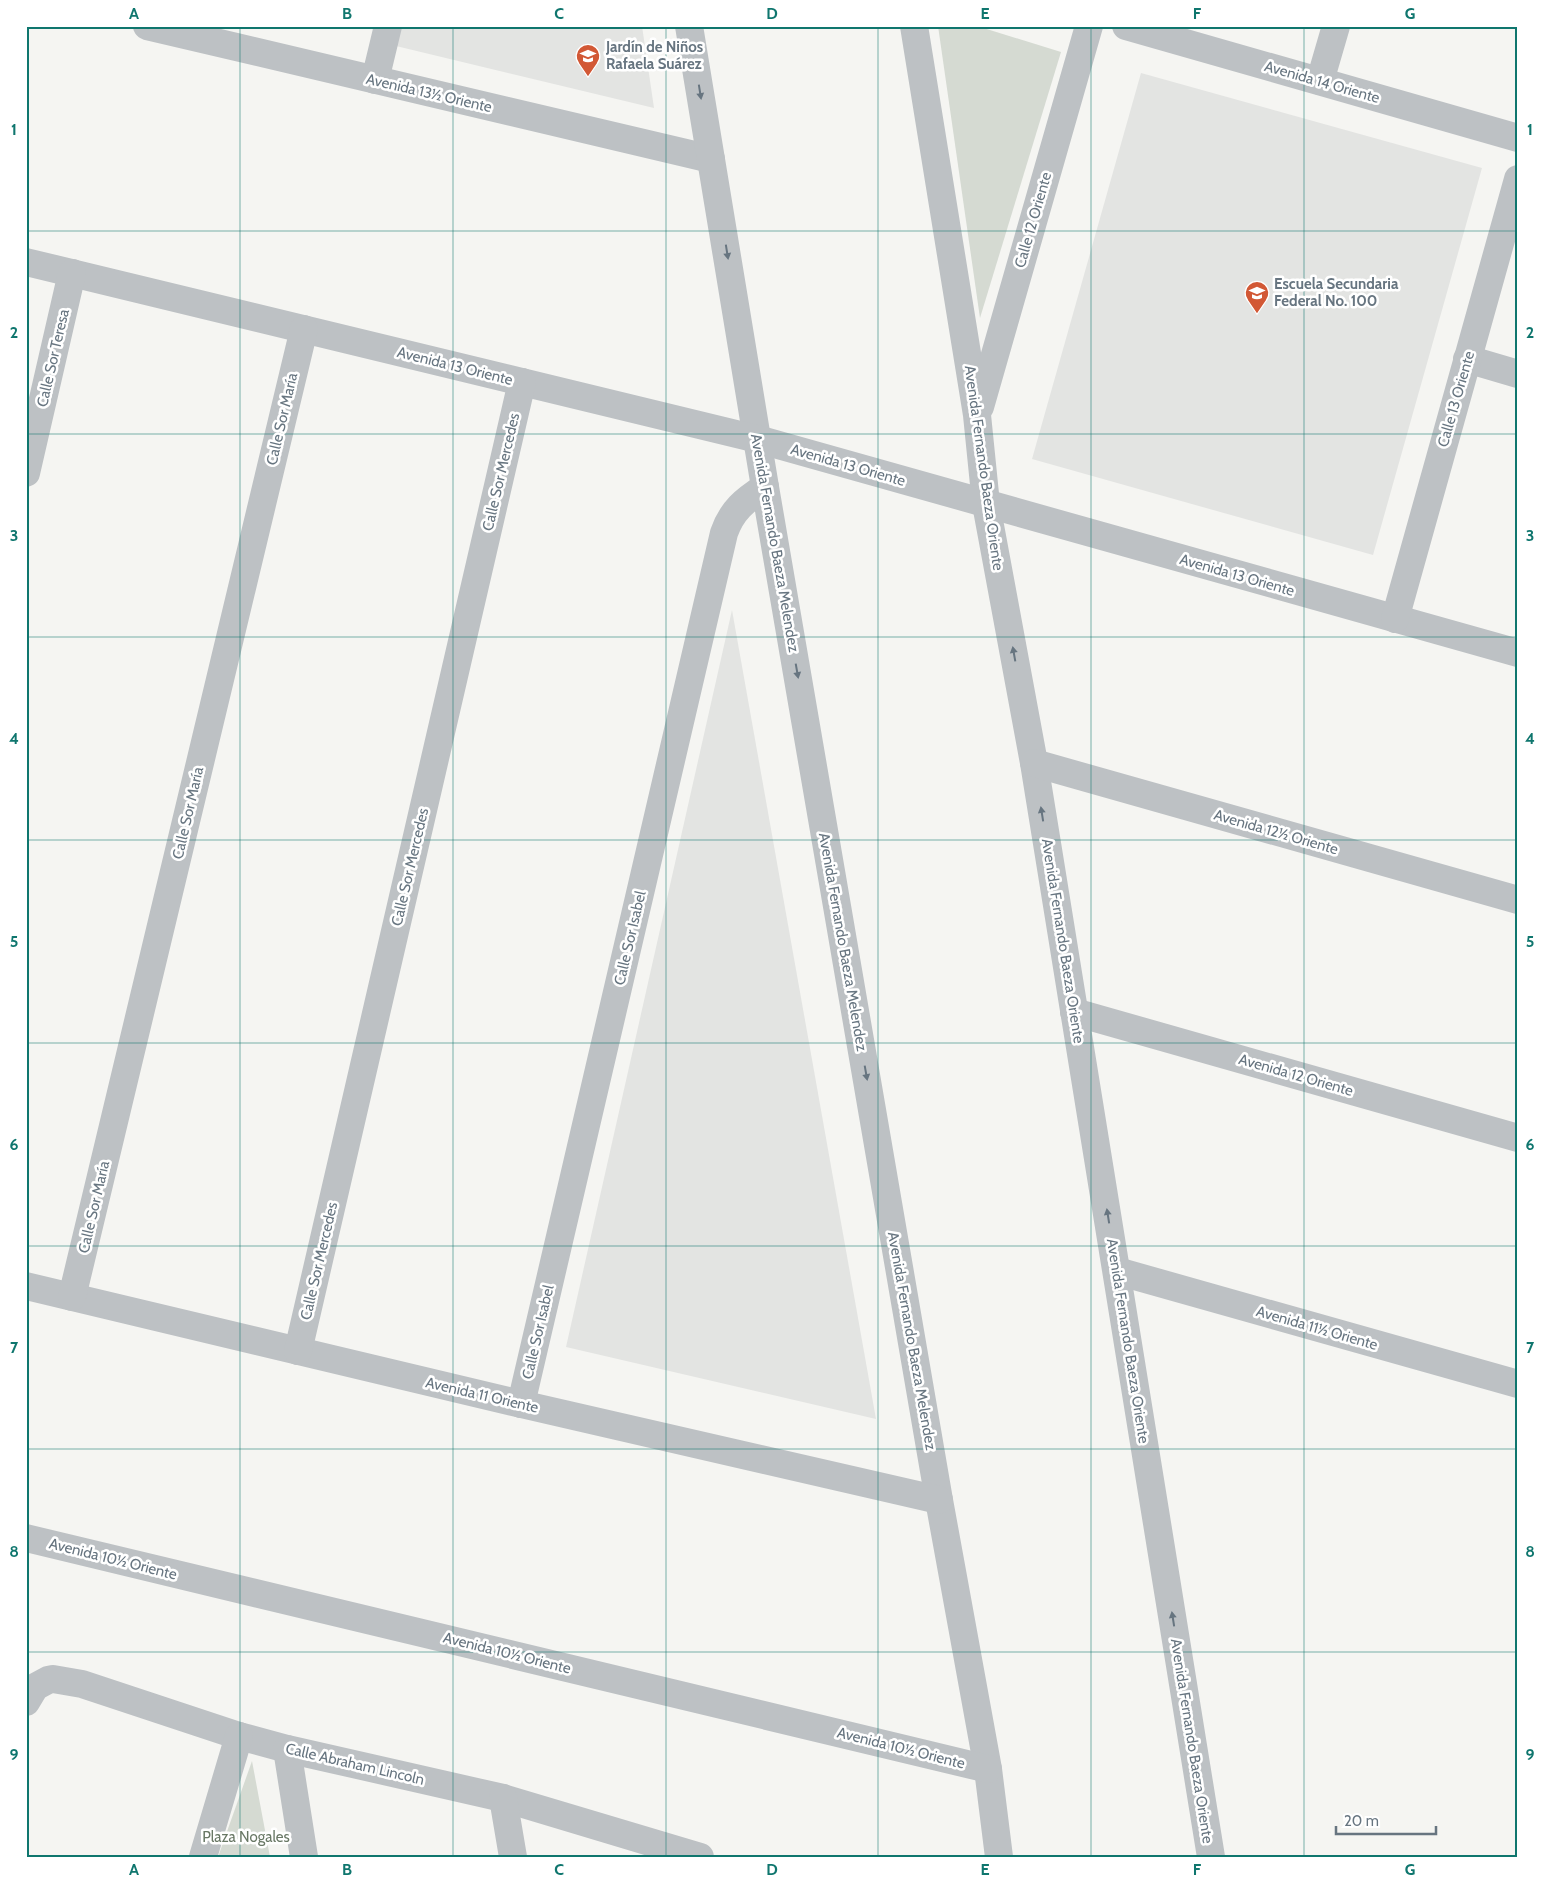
<svg xmlns="http://www.w3.org/2000/svg" width="1544" height="1883" viewBox="0 0 1544 1883" font-family="Cabin,sans-serif">
  <style>
    .built { fill: #e3e4e2 }
    .green { fill: #d5dad2 }
    .lines { fill: none; stroke-linecap: round; stroke-linejoin: round }
    .minor { stroke: #bdc1c4; stroke-width: 28 }
    .oneway { fill: #677580 }
    .grid { fill: none; stroke: #0f766e; stroke-width: 1; stroke-opacity: 0.55 }
    .labels { text-anchor: middle; stroke-width: 5; stroke-linejoin: round; paint-order: stroke }
    .poi-label { font-size: 15px; font-weight: bold; fill: #677580; stroke: #fff; text-anchor: start }
    .street-label { font-size: 15px; fill: #677580; stroke: #fff }
    .park-label { font-size: 15px; fill: #697865; stroke: #fff }
    .neatline { fill: none; stroke: #0f766e; stroke-width: 2 }
    .grid-label { font-size: 16px; text-anchor: middle; font-weight: bold; fill: #0f766e }
  </style>
  <rect width="100%" height="100%" fill="#f5f5f2"/>
  <g class="built">
    <path d="M401 26H642L654 108 396 46Z"/>
    <path d="M1141 73 1482 168 1373 555 1032 459Z"/>
    <path d="M732 610 876 1419 566 1347Z"/>
  </g>
  <g class="green">
    <path d="M938 26H977L1061 52 980 318Z"/>
    <path d="M252 1761 270 1857H218Z"/>
  </g>
  <g class="lines">
    <g class="minor">
      <path d="M147 26 711 159"/>
      <path d="M689 26 765 487 939 1500 988 1769 999 1857"/>
      <path d="M914 26 977 415 986 504 1034 763 1211 1857"/>
      <path d="M1126 26 1518 138"/>
      <path d="M375 80 388 26"/>
      <path d="M1320 81 1336 26"/>
      <path d="M26 262 757 439 1518 653"/>
      <path d="M1467 359 1518 374"/>
      <path d="M980 407 1089 26"/>
      <path d="M26 473 72 273"/>
      <path d="M1395 619 1518 179"/>
      <path d="M1034 763 1518 900"/>
      <path d="M1074 1012 1518 1138"/>
      <path d="M1117 1271 1518 1384"/>
      <path d="M26 1286 521 1404 939 1500"/>
      <path d="M72 1297 304 329"/>
      <path d="M298 1351 522 382"/>
      <path d="M521 1404 724 533C732 510 745 500 765 487"/>
      <path d="M26 1538 988 1769"/>
      <path d="M26 1702 35 1687 48 1680 53 1679 82 1684 239 1736 287 1749 503 1798 700 1857"/>
      <path d="M287 1749 304 1857"/>
      <path d="M503 1798 513 1857"/>
      <path d="M203 1857 239 1736"/>
    </g>
  </g>
  <defs><path id="oneway-solid" d="M-6-.8H1V-3.2L6.5 0L1 3.2V.8H-6Z" transform="scale(1.25)"/></defs>
  <g class="oneway">
    <use href="#oneway-solid" transform="translate(700 92) rotate(81)"/>
    <use href="#oneway-solid" transform="translate(727 252) rotate(81)"/>
    <use href="#oneway-solid" transform="translate(1014 654) rotate(-100)"/>
    <use href="#oneway-solid" transform="translate(797 671) rotate(80)"/>
    <use href="#oneway-solid" transform="translate(1042 814) rotate(-99)"/>
    <use href="#oneway-solid" transform="translate(866 1073) rotate(80)"/>
    <use href="#oneway-solid" transform="translate(1108 1216) rotate(-99)"/>
    <use href="#oneway-solid" transform="translate(1173 1619) rotate(-99)"/>
  </g>
  <path class="grid" d="M240 26V1857M453 26V1857M666 26V1857M878 26V1857M1091 26V1857M1304 26V1857M26 231H1518M26 434H1518M26 637H1518M26 840H1518M26 1043H1518M26 1246H1518M26 1449H1518M26 1652H1518"/>
  <defs>
    <g id="school-pin" transform="scale(1.25)"><path d="M0 17L-7.5 6A9.5 9.5 0 1 1 7.5 6Z" fill="#d25835" stroke="#fff"/><path d="M0-5L7-2L0 1L-7-2ZM-4 1L0 2.5L4 1V4Q0 6-4 4Z" fill="#fff"/></g>
  </defs>
  <g fill-rule="evenodd">
    <use href="#school-pin" x="588" y="56"/>
    <use href="#school-pin" x="1257" y="293"/>
  </g>
  <g class="labels">
    <g class="poi-label">
      <text x="606" y="52">Jardín de Niños<tspan x="606" dy="17">Rafaela Suárez</tspan></text>
      <text x="1274" y="289">Escuela Secundaria<tspan x="1274" dy="17">Federal No. 100</tspan></text>
    </g>
    <g class="street-label">
      <text transform="translate(1322 82) rotate(16)" y="5">Avenida 14 Oriente</text>
      <text transform="translate(429 93) rotate(13)" y="5">Avenida 13½ Oriente</text>
      <text transform="translate(1033 220) rotate(-74)" y="5">Calle 12 Oriente</text>
      <text transform="translate(53 358) rotate(-77)" y="5">Calle Sor Teresa</text>
      <text transform="translate(455 366) rotate(14)" y="5">Avenida 13 Oriente</text>
      <text transform="translate(1456 399) rotate(-74)" y="5">Calle 13 Oriente</text>
      <text transform="translate(282 419) rotate(-77)" y="5">Calle Sor María</text>
      <text transform="translate(848 465) rotate(16)" y="5">Avenida 13 Oriente</text>
      <text transform="translate(984 468) rotate(82)" y="5">Avenida Fernando Baeza Oriente</text>
      <text transform="translate(501 472) rotate(-77)" y="5">Calle Sor Mercedes</text>
      <text transform="translate(775 543) rotate(80)" y="5">Avenida Fernando Baeza Melendez</text>
      <text transform="translate(1237 575) rotate(16)" y="5">Avenida 13 Oriente</text>
      <text transform="translate(188 813) rotate(-77)" y="5">Calle Sor María</text>
      <text transform="translate(1276 832) rotate(16)" y="5">Avenida 12½ Oriente</text>
      <text transform="translate(410 867) rotate(-77)" y="5">Calle Sor Mercedes</text>
      <text transform="translate(630 938) rotate(-77)" y="5">Calle Sor Isabel</text>
      <text transform="translate(1063 941) rotate(81)" y="5">Avenida Fernando Baeza Oriente</text>
      <text transform="translate(843 942) rotate(80)" y="5">Avenida Fernando Baeza Melendez</text>
      <text transform="translate(1296 1075) rotate(16)" y="5">Avenida 12 Oriente</text>
      <text transform="translate(94 1207) rotate(-77)" y="5">Calle Sor María</text>
      <text transform="translate(319 1261) rotate(-77)" y="5">Calle Sor Mercedes</text>
      <text transform="translate(1317 1328) rotate(16)" y="5">Avenida 11½ Oriente</text>
      <text transform="translate(538 1332) rotate(-77)" y="5">Calle Sor Isabel</text>
      <text transform="translate(912 1341) rotate(80)" y="5">Avenida Fernando Baeza Melendez</text>
      <text transform="translate(1128 1341) rotate(81)" y="5">Avenida Fernando Baeza Oriente</text>
      <text transform="translate(482 1395) rotate(13)" y="5">Avenida 11 Oriente</text>
      <text transform="translate(113 1559) rotate(14)" y="5">Avenida 10½ Oriente</text>
      <text transform="translate(507 1653) rotate(14)" y="5">Avenida 10½ Oriente</text>
      <text transform="translate(1192 1741) rotate(81)" y="5">Avenida Fernando Baeza Oriente</text>
      <text transform="translate(901 1748) rotate(14)" y="5">Avenida 10½ Oriente</text>
      <text transform="translate(355 1764) rotate(13)" y="5">Calle Abraham Lincoln</text>
    </g>
    <g class="park-label">
      <text x="246" y="1842">Plaza Nogales</text>
    </g>
  </g>
  <rect width="1544" height="1883" fill="none" stroke="#ffffff" stroke-width="55"/>
  <path d="M1336 1826v8h100v-8" fill="none" stroke="#677580" stroke-width="2.5"/>
  <text x="1344" y="1826" font-size="15" fill="#677580" stroke="#ffffff" stroke-width="4" paint-order="stroke">20 m</text>
  <rect x="28" y="28" width="1488" height="1828" class="neatline"/>
  <g class="grid-label">
    <text x="134" y="19">A</text>
    <text x="347" y="19">B</text>
    <text x="559" y="19">C</text>
    <text x="772" y="19">D</text>
    <text x="985" y="19">E</text>
    <text x="1197" y="19">F</text>
    <text x="1410" y="19">G</text>
    <text x="14" y="135">1</text>
    <text x="1530" y="135">1</text>
    <text x="14" y="338">2</text>
    <text x="1530" y="338">2</text>
    <text x="14" y="541">3</text>
    <text x="1530" y="541">3</text>
    <text x="14" y="744">4</text>
    <text x="1530" y="744">4</text>
    <text x="14" y="947">5</text>
    <text x="1530" y="947">5</text>
    <text x="14" y="1150">6</text>
    <text x="1530" y="1150">6</text>
    <text x="14" y="1353">7</text>
    <text x="1530" y="1353">7</text>
    <text x="14" y="1557">8</text>
    <text x="1530" y="1557">8</text>
    <text x="14" y="1760">9</text>
    <text x="1530" y="1760">9</text>
    <text x="134" y="1875">A</text>
    <text x="347" y="1875">B</text>
    <text x="559" y="1875">C</text>
    <text x="772" y="1875">D</text>
    <text x="985" y="1875">E</text>
    <text x="1197" y="1875">F</text>
    <text x="1410" y="1875">G</text>
  </g>
</svg>
